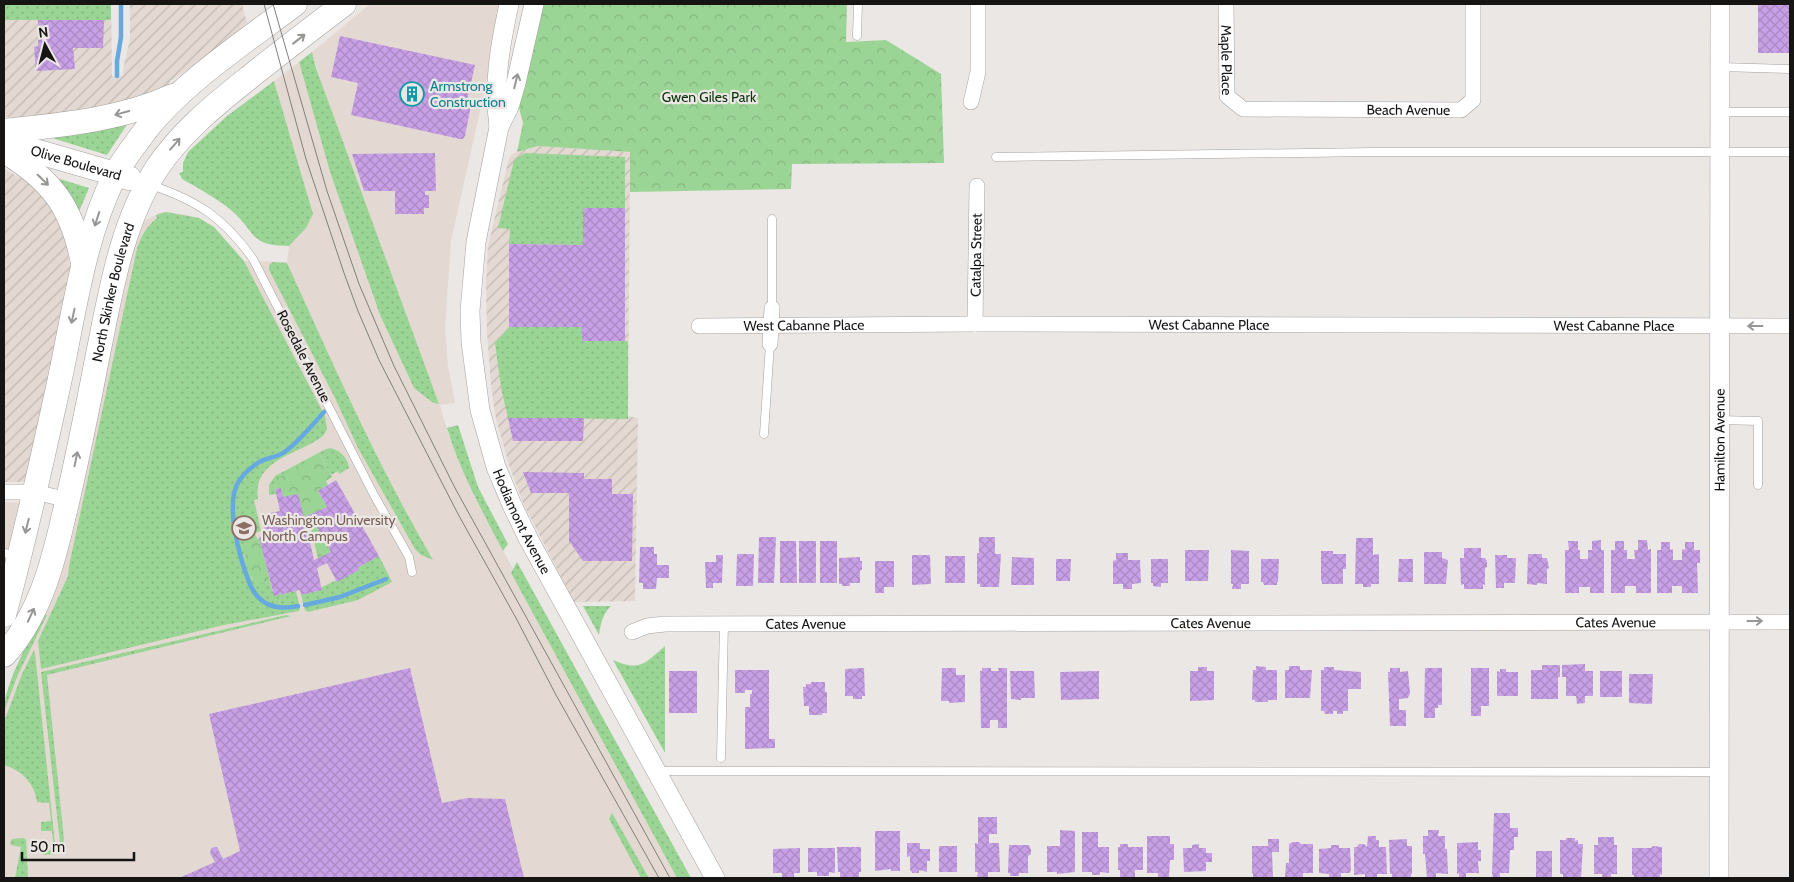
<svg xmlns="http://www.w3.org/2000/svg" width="1794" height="882" viewBox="0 0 1794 882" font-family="Cabin,sans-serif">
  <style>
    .built { fill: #e3d9d2 }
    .industrial { fill: url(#industrial-furrows) }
    .grass { fill: url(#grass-dots) }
    .park { fill: url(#park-crowns) }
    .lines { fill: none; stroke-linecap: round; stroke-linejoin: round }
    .stream { stroke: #66a9e1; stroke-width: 4.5 }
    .building { fill: url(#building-cross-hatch); fill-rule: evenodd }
    .service-casing { stroke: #a5a19f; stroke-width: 9 }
    .minor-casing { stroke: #a5a19f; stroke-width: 16 }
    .tertiary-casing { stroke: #a5a19f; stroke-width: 20 }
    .primary-casing { stroke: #a5a19f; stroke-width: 25 }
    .service { stroke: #fff; stroke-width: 8 }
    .minor { stroke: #fff; stroke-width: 15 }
    .tertiary { stroke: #fff; stroke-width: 19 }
    .primary { stroke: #fff; stroke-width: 24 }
    .tram { stroke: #817f7d; stroke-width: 1 }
    .oneway { stroke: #969695 }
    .labels { text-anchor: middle; stroke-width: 4.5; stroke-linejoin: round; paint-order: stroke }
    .street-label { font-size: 14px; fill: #161514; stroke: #ebe7e5 }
    .culture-label { font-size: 14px; fill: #0d838f; stroke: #ebe7e5; text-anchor: start }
    .park-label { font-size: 14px; fill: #0b340a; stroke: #ebe7e5 }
    .education-label { font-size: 14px; fill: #785e54; stroke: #ebe7e5; text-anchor: start }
  </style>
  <defs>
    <pattern id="industrial-furrows" width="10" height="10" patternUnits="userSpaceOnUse" patternTransform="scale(1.25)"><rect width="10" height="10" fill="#e3d9d2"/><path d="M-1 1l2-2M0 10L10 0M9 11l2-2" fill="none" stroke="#c2b9b3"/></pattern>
    <pattern id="grass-dots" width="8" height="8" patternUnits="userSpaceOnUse" patternTransform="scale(1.25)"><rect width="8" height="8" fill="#9bd595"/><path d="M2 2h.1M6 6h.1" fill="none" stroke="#85b680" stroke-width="1.8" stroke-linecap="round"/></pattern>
    <pattern id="park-crowns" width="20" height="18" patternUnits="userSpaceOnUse" patternTransform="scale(1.25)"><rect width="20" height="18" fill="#9bd595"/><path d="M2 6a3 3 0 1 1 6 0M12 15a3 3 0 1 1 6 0" fill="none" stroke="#85b680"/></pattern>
    <pattern id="building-cross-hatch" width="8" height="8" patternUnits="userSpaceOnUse" patternTransform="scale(1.25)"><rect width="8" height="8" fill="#c8a0e6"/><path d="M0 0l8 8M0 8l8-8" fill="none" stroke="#ab89c4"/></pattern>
  </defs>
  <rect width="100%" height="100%" fill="#ebe7e5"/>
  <g class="built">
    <path d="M370 4H504L451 241 445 329 448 366 455 403 440 405 449 436 478 503 513 569 511 573 677 878H649L612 814 609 819 641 878H4V701L12 678 65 561 124 284 139 229 145 221 159 213 166 212 187 215 199 218 214 227 244 261 287 262 289 246 306 228 313 214 274 81 299 62 330 172 380 315 414 388 312 52Z"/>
    <path d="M4 502 21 503 4 584Z"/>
  </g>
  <g class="industrial">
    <path d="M4 4H111L112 76H123L124 65 130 39V4H242L247 23 210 55 170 81 169 86 147 97 42 119 4 117Z"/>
    <path d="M539 146 630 152 628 416 638 418 635 601 574 602 524 505 509 465 496 419 491 386 487 333 486 285 488 246 509 158 512 154 517 152Z"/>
    <path d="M4 169 28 182 51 207 65 233 70 267V279L28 481 18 482H4Z"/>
  </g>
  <g class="grass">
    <rect x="4" y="4" width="107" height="16"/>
    <path d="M312 52 316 68 439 404 432 402 414 388 380 315 330 172 299 62Z"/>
    <path d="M274 81 313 214 306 228 289 246C249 246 257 233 232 211 220 200 196 187 182 179L179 173 183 172V163L188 152 227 116Z"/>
    <path d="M130 120 107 155 52 138V134Z"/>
    <path d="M525 153 625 157V208H583V245L509 244 510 229 498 228 514 160Z"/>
    <path d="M60 179 89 188 78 214 57 180Z"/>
    <path d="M166 212 199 218 214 227 244 261 325 416 327 429C324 437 318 440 310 444 285 457 253 466 258 499L254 500 261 531 255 533 257 539 250 542 244 555 252 579 263 583 270 582 274 596 296 591 300 608 299 611 224 625 41 669 38 641 68 576 69 566 136 253C140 238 145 228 157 218L156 215Z"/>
    <path d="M273 262 287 263C333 364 377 464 433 560L421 555 415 549 358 448 335 398 269 270V265Z"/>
    <path d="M509 327H582V341H628V419L508 418 501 388 495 343Z"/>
    <path d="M458 425 478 487 508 544 503 551C482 511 460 471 447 428Z"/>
    <path d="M330 448C340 450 348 458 349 468L339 474 338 471 331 475 320 455 275 485 276 494 269 495V485L275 476 324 450Z"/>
    <path d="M379 556 392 582 358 600 308 612 305 610 301 595 322 590V587L358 570 357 568Z"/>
    <path d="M517 562 691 878H677L511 573Z"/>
    <path d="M583 606H611C602 615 601 623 599 635Z"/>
    <path d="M42 614 47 615 17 677 4 712C4 683 30 640 42 614Z"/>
    <path d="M286 615 291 616 47 675 64 839 61 852 41 672Z"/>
    <path d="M665 646V753L613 660C641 672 645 663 665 646Z"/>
    <path d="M34 650 35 653 56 854 44 855 41 853 43 851 54 850 52 831H41V822L51 821 49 803 37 802C34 783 23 771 4 765V722L22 674Z"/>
    <path d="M612 813 649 878H641L609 819Z"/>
    <path d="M24 838 26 840 28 878H15L21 847 11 845 10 843 12 839Z"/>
  </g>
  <g class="park">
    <path d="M542 4H847L846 42 886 40 941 74 944 163 792 164 791 189 630 192V152L538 146 517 152 523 123 519 108Z"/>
    <path d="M320 455 332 477 326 481 328 485 318 491 327 507 304 517 283 497 281 488 275 489 276 479Z"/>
    <path d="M315 523 332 553 318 559 310 524Z"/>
    <path d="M260 538 270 582C265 583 259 584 254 580 249 576 242 551 245 546 248 541 255 540 260 538Z"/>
  </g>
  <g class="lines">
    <g class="stream">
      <path d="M117 76V61L121 37V4"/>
      <path d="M305 605 340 597 386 579"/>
      <path d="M298 606C275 611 258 605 249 582 240 559 224 503 239 481 243 475 249 469 255 465 263 458 270 459 279 455 292 450 314 423 324 412"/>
    </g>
  </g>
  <g class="building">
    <rect x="1758" y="4" width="32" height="49"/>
    <path d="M38 20H104L103 48H73L75 69 36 71 34 47 38 46Z"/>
    <path d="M340 36 475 65 466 105 471 107 470 110 465 136 463 139H460L351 115 358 83 331 77Z"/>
    <path d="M435 153 436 191H425V195H429V208H424V214H395V191H364L352 154Z"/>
    <path d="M583 208H625V341H582V327H509V244L583 245Z"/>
    <path d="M508 418H584L583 441H513Z"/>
    <path d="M523 472 584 473V479H612V494H633L632 561H583L569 541V493H531Z"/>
    <path d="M336 480 379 556 357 568 359 570 337 582 327 563 317 568 322 590 301 595 300 590 274 596 259 537 273 533 271 529 265 530 261 515 280 511 275 489 281 488 283 497 298 494 304 517 327 507 318 491ZM315 523 331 552 314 560 306 524Z"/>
    <path d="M759 537H776L774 583H758Z"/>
    <path d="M979 537H995V554H1001L999 587H980V584H977V553H979Z"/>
    <path d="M1356 538H1373V555L1379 554V584H1371V587H1363V584H1355Z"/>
    <path d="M1601 540V550H1604V593H1590V587H1579V593H1565V550H1569L1568 541H1578V550H1580V559H1588V550H1592V541Z"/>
    <path d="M1638 540H1647L1648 550 1651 549V593H1636V586H1625V593H1611V550H1615V541H1624V550H1627V559H1635L1634 550H1638Z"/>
    <path d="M780 541H796L797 583H780Z"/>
    <rect x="799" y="541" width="17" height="42"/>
    <rect x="820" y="541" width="17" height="42"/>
    <path d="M1661 542H1670V550L1673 549V560H1682V549L1685 550V542H1694V550H1700V563H1697L1698 593H1682V586H1672V593H1657V550H1661Z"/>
    <path d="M640 547H654V554H657V565H669V578H657L656 589H643V583H639Z"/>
    <path d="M1464 548H1481V558H1485L1487 561V567L1485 568V585L1483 584V589H1464V584L1461 585 1460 558H1464Z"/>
    <path d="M1185 550H1209L1208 581H1185Z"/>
    <path d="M1231 550 1249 551V584H1241V589H1232L1233 584H1231Z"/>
    <path d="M1321 551H1333V554H1346V569H1343V584H1322V581H1321Z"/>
    <path d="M1424 552H1442V558L1448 560 1446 584H1424Z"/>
    <path d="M1116 553H1128V560H1140L1141 583 1132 584V589H1123V584H1113V561L1116 560Z"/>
    <path d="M737 554H754L753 586H736Z"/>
    <path d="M1528 554H1542V558H1547L1549 568 1547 569V584L1537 583V585L1527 584Z"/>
    <path d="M716 555H723L722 583H713V588H706L705 562H716Z"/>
    <path d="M912 555H930L931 584 912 585Z"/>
    <path d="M1495 555H1507V558H1516L1515 583H1504V588H1496Z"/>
    <rect x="945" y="556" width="20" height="27"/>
    <path d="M860 557V561H862V570H860V583H850V586H842V584H839V558Z"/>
    <path d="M1012 557 1034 558V585H1011Z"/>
    <path d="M1056 559H1071L1070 581H1056Z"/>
    <path d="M1151 559H1168V583H1161V587L1153 586V583H1151Z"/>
    <path d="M1261 559H1279L1278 582H1277V585H1264L1263 582H1261Z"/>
    <path d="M1399 559H1413V582H1398Z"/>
    <path d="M875 561H894V587H884V593H875Z"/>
    <path d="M1585 664V671H1593V696H1585V703L1577 704 1576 696H1566V677H1562V665Z"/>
    <path d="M1542 665H1560V677H1558V699H1531V670H1542Z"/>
    <path d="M1256 666 1266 667V670H1277V700H1268V702H1255V700H1252L1253 670H1256Z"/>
    <path d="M1289 666H1300V670H1312L1310 698H1285V670H1289Z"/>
    <path d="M1198 667H1207V671H1214V700L1190 701V671H1198Z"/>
    <path d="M1324 667H1334V670L1361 672V689H1348V711H1343V714H1337V711H1333V714H1325L1324 711H1321V670H1324Z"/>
    <path d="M410 668 442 803 468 798 505 799 524 878H179L215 862 210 853 211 849 214 847H217L223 859 240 851 209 714Z"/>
    <path d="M864 668 865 696H862V699H853V696H845V669Z"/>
    <path d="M942 668H956V675H965V702L949 703V701H941Z"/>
    <path d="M982 668H991V671H999L998 668H1007V728H998V720H990V728H981L980 671H982Z"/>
    <path d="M1390 668H1400V672L1408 671 1410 693 1408 698 1399 699V710H1406V726H1390L1388 672H1390Z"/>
    <path d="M1425 668H1442V705H1438V708H1435V718H1424Z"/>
    <path d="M1471 668H1489V706H1481V716H1471Z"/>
    <path d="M1500 669H1506V672H1518V696H1497V671L1500 672Z"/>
    <path d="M735 670H769V739H775V748L745 749V707H750V694H752V690H745V693H735Z"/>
    <rect x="669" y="671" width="28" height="42"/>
    <path d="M1010 671H1034L1035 698H1021V700L1011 699Z"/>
    <path d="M1099 671V699L1061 700 1060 672Z"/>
    <rect x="1600" y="671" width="22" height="26"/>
    <path d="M1629 674H1653L1652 704 1629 703Z"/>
    <path d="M811 682H825V692H827V713H822V715H809V706H804L803 687H806V684H811Z"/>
    <path d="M1494 813H1510V828H1518V837H1514V850H1510L1509 873H1500V878H1493L1492 873Z"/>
    <path d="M978 817H997V834H989V843H999L1000 872H988V877H977L978 872H975V843L978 844Z"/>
    <path d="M1060 830 1075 831V872L1057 874V872H1047V846H1060Z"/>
    <path d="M1428 830H1439L1438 836H1445V849H1447L1448 874 1436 873V878H1427L1425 854H1423V836H1428Z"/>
    <path d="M875 831H900V871H891V869L875 871Z"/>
    <path d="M1082 832H1098V847H1109V873L1100 872V875H1092V872H1082Z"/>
    <path d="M1147 836H1170V844H1174V860H1170L1169 877H1158V873H1147Z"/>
    <path d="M1368 836H1376V840H1379V847H1386L1387 874H1377V878H1365V874L1354 875V847H1357L1359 844H1364L1367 847Z"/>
    <path d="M1598 837H1614V845H1617V874H1611V877H1602V874H1594V845H1598Z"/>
    <path d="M1566 838H1575V841L1578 840V844H1583L1581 878H1563V874H1560V840H1566Z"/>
    <path d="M1268 839H1279V852H1272L1273 878H1253V873H1252V846H1268Z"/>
    <path d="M1407 839V846H1412V874H1411V878H1392V874H1390L1389 840Z"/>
    <path d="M1293 842H1299L1301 844H1313V873H1303V877H1285L1286 863H1289V844Z"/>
    <path d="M1478 842V850H1481V861H1478L1479 873H1466V877H1459V873L1457 874V843Z"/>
    <path d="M907 843H920V849H930V861H927V872L919 870V873H912L911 870 910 871V856L907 857Z"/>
    <path d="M1120 844H1128V847H1143V870H1135V877H1120V870H1118V847H1120Z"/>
    <path d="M1199 844V848H1206V853H1212V862H1206V871L1184 872 1183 848H1192V845Z"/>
    <path d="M1009 845H1029L1031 850V854L1028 856V873H1019V876H1010V873H1008Z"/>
    <path d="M1331 845H1339V848H1350L1351 868 1350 873H1341V878H1329V874L1319 873V849L1331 848Z"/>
    <rect x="939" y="846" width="18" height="26"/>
    <path d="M1653 846 1662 847V875L1660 874V878H1634V875H1632V848H1651Z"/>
    <path d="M837 847H861V872H859V877H840V872H838Z"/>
    <path d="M800 848V873H794V877H782V873H773V849Z"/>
    <path d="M808 848H835V873L829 872V876H817V872H808Z"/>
    <rect x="1536" y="851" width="16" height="26"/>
  </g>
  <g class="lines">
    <g class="service-casing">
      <g id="service">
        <path d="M857 36 858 4"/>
        <path d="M1720 67 1790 69"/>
        <path d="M1720 112H1790"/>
        <path d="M996 157 1374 152H1790"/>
        <path d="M151 185C198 201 224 218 253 259L374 495 409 557 412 572"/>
        <path d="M772 308V219"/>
        <path d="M1719 420 1758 421V485"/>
        <path d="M764 434 770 344"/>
        <path d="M4 553 17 556"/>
        <path d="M721 758 724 623"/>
        <path d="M658 771 1719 772"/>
      </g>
    </g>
    <g class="minor-casing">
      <g id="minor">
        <path id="s1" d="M1226 4 1227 96 1243 109 1461 110 1473 100V4"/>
        <path d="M971 102 978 72V4"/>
        <path id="s2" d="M975 324 977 186"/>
        <path id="s3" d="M699 326 975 324 1790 326"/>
        <path d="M770 344 772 308"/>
        <path d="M4 492H35L68 500"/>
        <path id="s4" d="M632 632 647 626 665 624 1790 622"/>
      </g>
    </g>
    <g class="tertiary-casing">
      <g id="tertiary">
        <path id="s5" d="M534 4 516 83 509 107 499 127 476 242 470 311 471 342 480 410 496 467 512 505 529 540 715 878"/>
        <path d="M499 127C493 84 500 46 509 4"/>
        <path id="s6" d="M1719 878 1720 4"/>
      </g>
    </g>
    <g class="primary-casing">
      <g id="primary">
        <path d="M4 131C61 125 120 120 173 96"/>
        <path id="s7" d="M4 142 129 178"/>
        <path d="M4 151C52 180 72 207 83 263"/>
        <path d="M4 615C25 538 42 461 59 383 74 314 83 239 115 175 123 159 135 145 145 131 182 83 246 41 295 4"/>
        <path id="s8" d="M4 655C38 618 52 567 63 519 78 459 89 399 101 339 113 279 124 220 157 168 183 129 220 101 256 72 285 49 315 26 344 4"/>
      </g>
    </g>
    <use href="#service" class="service"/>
    <use href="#minor" class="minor"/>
    <use href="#tertiary" class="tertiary"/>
    <use href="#primary" class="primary"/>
    <g class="tram">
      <path d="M264 4 306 159 344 273 358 311 379 360 458 514 516 618 556 695 659 878"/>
      <path d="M273 4 327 191 359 284 394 366 455 488 670 878"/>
    </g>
  </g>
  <defs><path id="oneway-shaft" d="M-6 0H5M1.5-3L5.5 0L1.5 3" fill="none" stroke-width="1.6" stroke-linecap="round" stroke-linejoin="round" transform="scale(1.25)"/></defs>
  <g class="oneway">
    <use href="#oneway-shaft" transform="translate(299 39) rotate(-38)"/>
    <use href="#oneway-shaft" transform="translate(516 81) rotate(-76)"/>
    <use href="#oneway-shaft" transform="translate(122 113) rotate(165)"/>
    <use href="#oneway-shaft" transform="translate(175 144) rotate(-49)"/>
    <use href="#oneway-shaft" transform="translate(43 180) rotate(44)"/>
    <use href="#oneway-shaft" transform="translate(97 219) rotate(108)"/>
    <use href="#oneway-shaft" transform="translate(73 316) rotate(102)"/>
    <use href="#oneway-shaft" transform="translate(1755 326) rotate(-180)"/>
    <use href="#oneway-shaft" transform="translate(76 459) rotate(-78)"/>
    <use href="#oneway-shaft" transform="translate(27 526) rotate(104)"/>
    <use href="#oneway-shaft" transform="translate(31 615) rotate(-65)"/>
    <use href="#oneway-shaft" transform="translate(1755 621)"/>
  </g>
  <defs>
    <g id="building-ring" transform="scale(1.25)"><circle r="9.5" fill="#ebe7e5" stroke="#0f9aa8" stroke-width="1.5"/><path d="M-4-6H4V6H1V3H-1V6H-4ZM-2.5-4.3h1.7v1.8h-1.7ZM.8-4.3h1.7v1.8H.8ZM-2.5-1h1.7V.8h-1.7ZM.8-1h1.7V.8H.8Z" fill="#0f9aa8"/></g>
    <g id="university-ring" transform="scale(1.25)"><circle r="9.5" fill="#ebe7e5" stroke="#8d6e63" stroke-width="1.5"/><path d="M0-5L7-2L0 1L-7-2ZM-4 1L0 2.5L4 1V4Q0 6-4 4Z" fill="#8d6e63"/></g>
  </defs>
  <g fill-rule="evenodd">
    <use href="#building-ring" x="412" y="94"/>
    <use href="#university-ring" x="244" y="528"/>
  </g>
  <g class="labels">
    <g class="street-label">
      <text dy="5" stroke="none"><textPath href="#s1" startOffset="56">Maple Place</textPath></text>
      <text dy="5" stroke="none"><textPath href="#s1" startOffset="278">Beach Avenue</textPath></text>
      <text dy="5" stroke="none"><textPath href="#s7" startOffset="75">Olive Boulevard</textPath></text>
      <text dy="5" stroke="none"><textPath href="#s2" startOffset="69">Catalpa Street</textPath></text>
      <text dy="5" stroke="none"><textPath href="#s8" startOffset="382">North Skinker Boulevard</textPath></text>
      <text dy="5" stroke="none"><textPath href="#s3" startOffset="510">West Cabanne Place</textPath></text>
      <text dy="5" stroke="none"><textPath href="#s3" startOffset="105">West Cabanne Place</textPath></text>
      <text dy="5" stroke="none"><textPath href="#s3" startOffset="915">West Cabanne Place</textPath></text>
      <text transform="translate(304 356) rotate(63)" y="5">Rosedale Avenue</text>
      <text dy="5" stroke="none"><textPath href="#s6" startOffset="438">Hamilton Avenue</textPath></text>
      <text dy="5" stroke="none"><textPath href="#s5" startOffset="534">Hodiamont Avenue</textPath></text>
      <text dy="5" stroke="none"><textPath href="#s4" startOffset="580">Cates Avenue</textPath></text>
      <text dy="5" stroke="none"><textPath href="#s4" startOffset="985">Cates Avenue</textPath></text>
      <text dy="5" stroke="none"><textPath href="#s4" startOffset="175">Cates Avenue</textPath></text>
    </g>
    <g class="culture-label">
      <text x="430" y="91">Armstrong<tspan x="430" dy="16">Construction</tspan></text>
    </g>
    <g class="park-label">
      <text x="709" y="102">Gwen Giles Park</text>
    </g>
    <g class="education-label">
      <text x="262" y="525">Washington University<tspan x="262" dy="16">North Campus</tspan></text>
    </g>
  </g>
  <rect width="1794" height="882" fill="none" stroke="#161514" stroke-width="10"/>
  <g transform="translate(45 45) rotate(353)" stroke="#ebe7e5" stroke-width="4" paint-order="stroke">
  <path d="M0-4L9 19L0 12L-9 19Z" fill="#161514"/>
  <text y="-8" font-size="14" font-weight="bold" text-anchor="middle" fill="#161514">N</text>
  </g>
  <path d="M22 852v8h112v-8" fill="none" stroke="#161514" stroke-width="2.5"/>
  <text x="30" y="852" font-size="15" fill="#161514" stroke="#ebe7e5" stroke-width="4" paint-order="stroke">50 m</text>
</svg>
